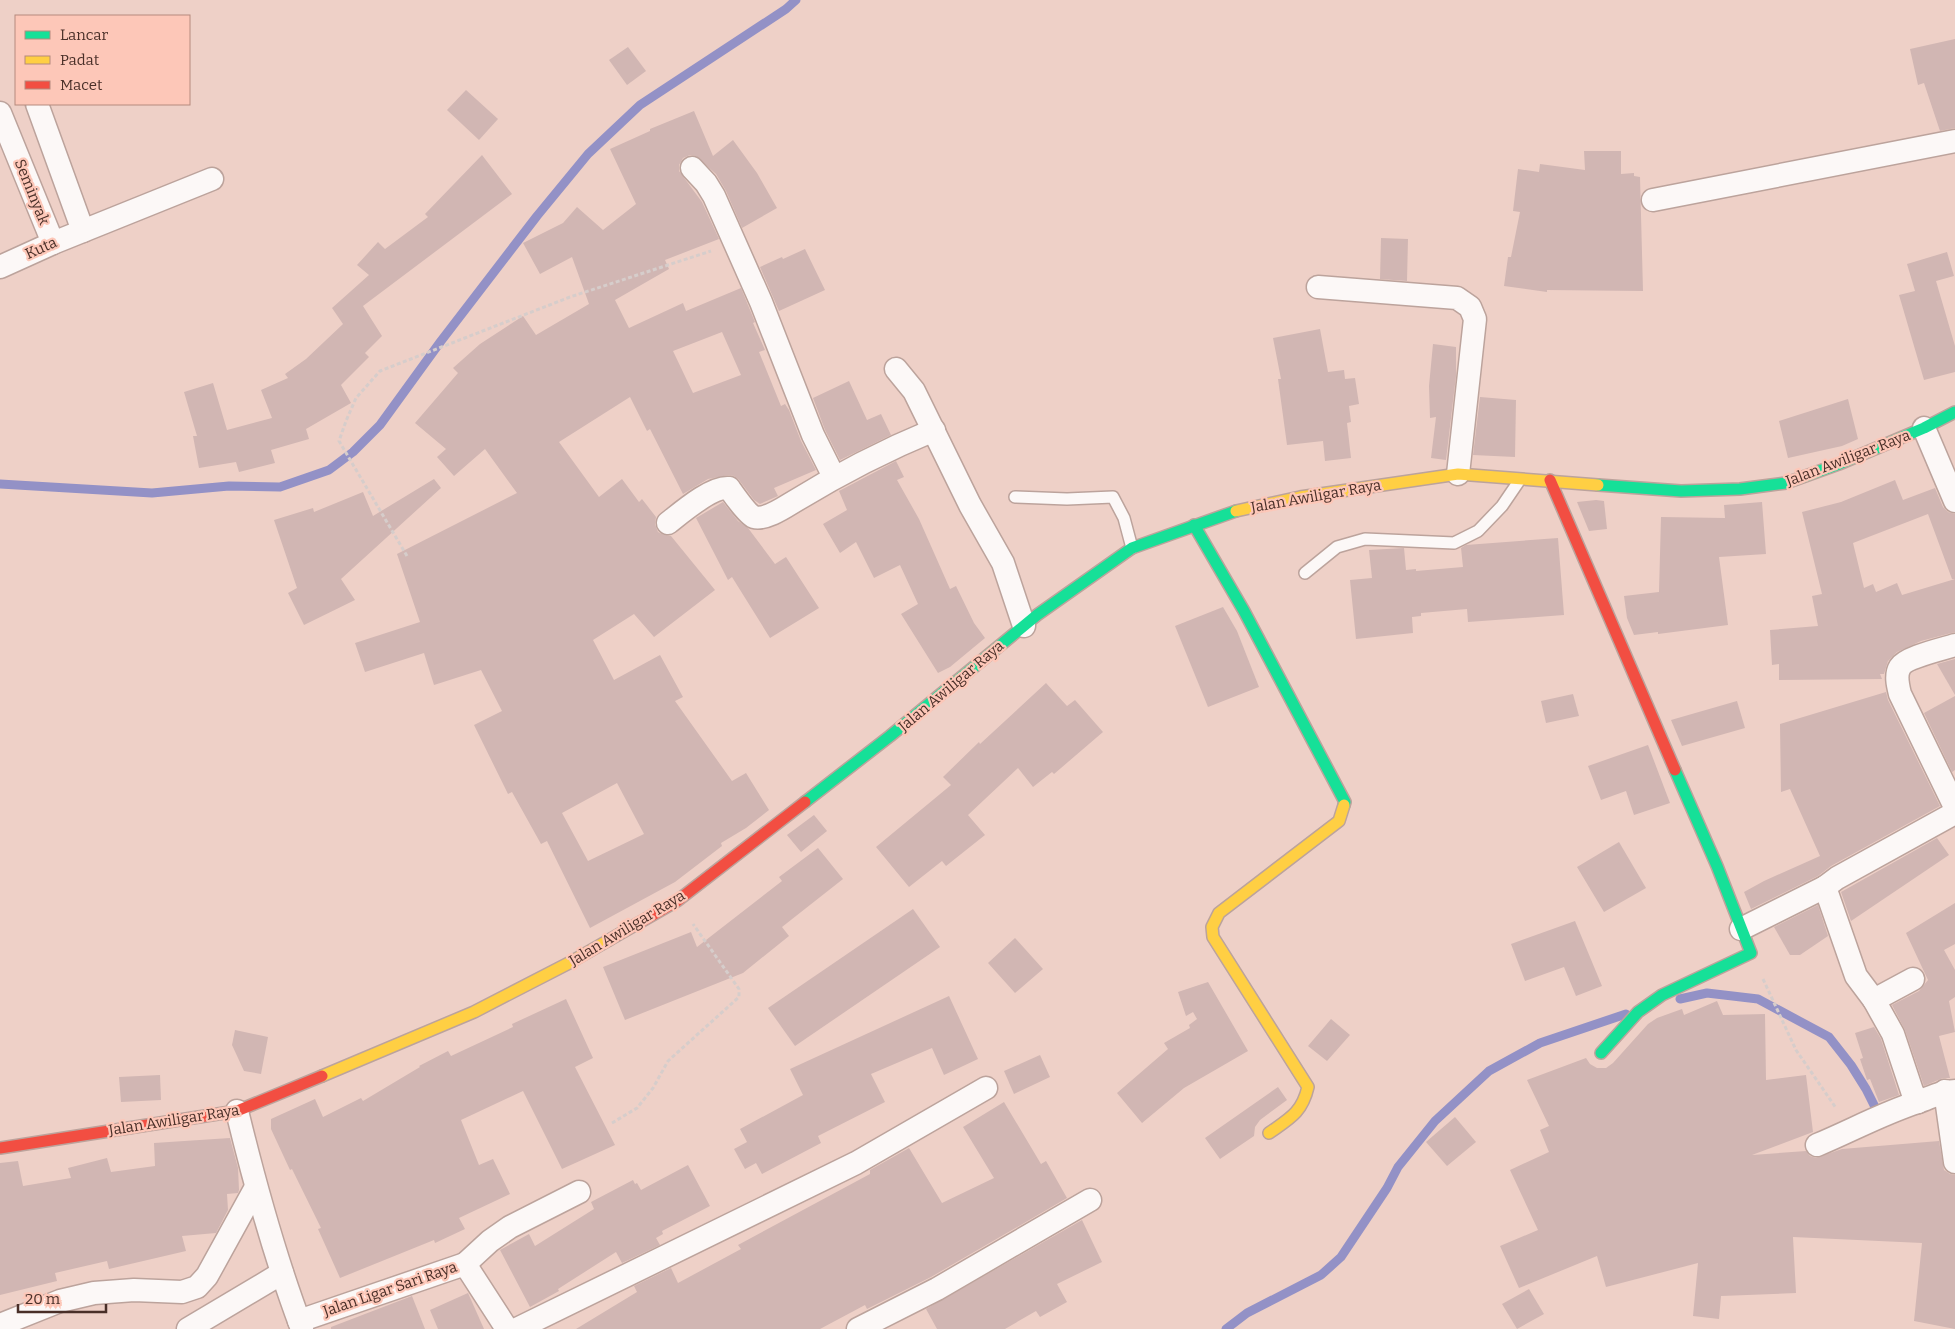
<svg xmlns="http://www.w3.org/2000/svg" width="1955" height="1329" viewBox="0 0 1955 1329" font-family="Bitter,serif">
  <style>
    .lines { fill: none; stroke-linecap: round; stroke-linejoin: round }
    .stream { stroke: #9391c6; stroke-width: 9 }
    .building { fill: #d1b6b3; fill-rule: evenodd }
    .lane-casing { stroke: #bca39c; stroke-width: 14 }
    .street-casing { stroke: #bca39c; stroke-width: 25 }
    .fast-casing { stroke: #bca39c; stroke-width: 14 }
    .slow-casing { stroke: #bca39c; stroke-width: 14 }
    .jam-casing { stroke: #bca39c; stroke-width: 14 }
    .path { stroke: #d6cdcb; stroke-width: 3; stroke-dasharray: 4 2.5; stroke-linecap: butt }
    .lane { stroke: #fcf8f7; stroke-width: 11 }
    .street { stroke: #fcf8f7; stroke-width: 22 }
    .fast { stroke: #16e098; stroke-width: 11 }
    .slow { stroke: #ffcf43; stroke-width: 11 }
    .jam { stroke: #f24e42; stroke-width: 11 }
    .labels { text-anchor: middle; stroke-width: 4.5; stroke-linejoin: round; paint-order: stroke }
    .street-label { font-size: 15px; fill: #492f28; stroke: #fdc7b8 }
  </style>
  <rect width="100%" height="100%" fill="#eed0c7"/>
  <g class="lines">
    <g class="stream">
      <path d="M0 484 152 493 229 486 280 487 329 470 353 452 380 425 441 341 537 216 588 154 640 105 786 9 796 0"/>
      <path d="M1680 999 1707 993 1758 999 1829 1037 1851 1065 1866 1089 1880 1117"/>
      <path d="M1226 1329 1247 1313 1321 1275 1341 1257 1387 1188 1398 1167 1435 1121 1489 1071 1540 1043 1626 1014"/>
    </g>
  </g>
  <g class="building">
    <path d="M1955 39V128L1940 131 1924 83 1918 85 1910 49Z"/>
    <path d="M628 47 646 71 627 85 609 60Z"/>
    <path d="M466 90 498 119 479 140 447 110Z"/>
    <path d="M694 111 713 156 733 140 757 173 777 208 742 228 726 191 716 174 696 156 690 155 683 158 679 165V171L702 202 719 239 665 260 669 269 615 300 629 328 683 303 686 311 741 288 755 322 753 323 765 350 759 352 781 406 785 404 789 410 801 441 816 470 774 488 778 496 760 504 754 500 739 480 734 476 729 475 708 479 683 494 650 429 647 431 630 397 559 442 599 497 622 479 639 502 642 499 656 517 655 524 658 532 664 535 671 536 715 590 654 637 634 614 593 640 614 680 660 655 683 697 675 701 732 781 746 773 769 810 746 828 721 843 722 846 675 882 590 928 547 841 541 844 512 792 508 794 474 725 502 711 481 670 434 685 424 653 365 672 355 643 420 622 397 554 517 493 485 449 454 476 437 457 446 449 415 423 458 373 453 368 480 344 523 316 536 335 589 304 572 257 540 274 523 243 563 223 577 207 603 230 636 204 610 149 650 131V129ZM722 332 741 375 693 393 673 351ZM617 783 644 834 588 861 562 813Z"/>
    <path d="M1584 151H1621V174L1634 173V176L1640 177 1643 291 1547 290V292L1504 286 1508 257H1511L1520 212 1513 211 1518 169 1539 172 1540 164 1585 170Z"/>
    <path d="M482 155 512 194 363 306 382 336 365 353 369 357 341 385 351 403 306 429 309 439 271 450 275 463 239 472 236 462 199 468 193 436H197L184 392 213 383 227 430 272 418 261 390 288 378 285 374 306 359 343 324 332 308 369 275 357 265 378 242 385 249 428 217 425 214Z"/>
    <path d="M1381 238 1408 239 1407 281 1380 279Z"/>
    <path d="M805 249 825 290 779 311 760 267 782 257 783 259Z"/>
    <path d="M1947 252 1954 276 1936 281 1955 346V372L1924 380 1899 295 1915 291 1907 264Z"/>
    <path d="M1320 329 1328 372 1344 370 1345 379 1355 378 1359 404 1349 406 1351 422 1347 423 1351 458 1325 461 1323 441 1287 445 1278 379H1281L1273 338Z"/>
    <path d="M1433 344 1456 347V376L1446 460 1431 458 1436 417 1430 418 1429 386Z"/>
    <path d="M849 381 867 420 881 414 891 435 840 460 825 430 813 398Z"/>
    <path d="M1480 397 1516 400 1515 457 1473 455Z"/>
    <path d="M1848 399 1858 439 1842 446 1788 458 1779 421Z"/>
    <path d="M896 461 904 477 897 480 919 519 950 589 956 586 974 623 985 638 950 667 938 673 901 614 918 604 900 565 874 578 856 542 840 553 823 524 847 510 839 491Z"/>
    <path d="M434 479 441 488 341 579 355 600 304 625 288 593 297 588 274 520 313 508 314 512 363 492 373 516Z"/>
    <path d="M1895 480 1903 500 1935 488 1943 507 1948 512 1955 514V632L1921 641 1897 652 1888 661 1884 674H1880L1882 679 1779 680V664L1772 665 1770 630 1818 626 1812 596 1822 594 1802 512 1841 502ZM1928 514 1952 579H1955L1902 595 1897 583 1876 592 1873 584 1864 588 1853 543Z"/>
    <path d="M1596 500 1604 501 1607 529 1589 531 1577 502Z"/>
    <path d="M723 502 738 521 748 528 775 564 786 557 819 608 770 638 732 577 728 580 696 518Z"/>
    <path d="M1762 502 1766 554 1719 557 1728 625 1658 634V632L1634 635 1627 618 1624 596 1659 592 1661 517 1725 518 1724 505Z"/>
    <path d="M1558 538 1564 615 1468 622 1467 609 1421 613V616L1412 617 1413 633 1356 639 1350 580 1372 578 1369 550 1404 548 1406 570 1416 569V571L1463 567 1461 548 1466 545Z"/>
    <path d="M1223 607 1237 631 1259 687 1208 707 1175 626Z"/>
    <path d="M1955 659V695L1937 664Z"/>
    <path d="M1046 683 1067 706 1075 700 1103 732 1054 774 1052 772 1033 787 1018 768 968 815 985 835 946 866 942 861 909 887 876 847 951 785 943 777 979 742 980 744Z"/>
    <path d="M1886 692 1888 700 1940 806 1831 866 1818 876 1751 909 1744 892 1764 881 1820 856 1790 789 1781 792 1780 724Z"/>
    <path d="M1573 694 1579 716 1546 723 1541 701Z"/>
    <path d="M1955 696V770L1952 772 1924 713Z"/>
    <path d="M1737 701 1745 728 1682 746 1671 720Z"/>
    <path d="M1648 745 1670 803 1634 815 1626 791 1601 800 1588 766Z"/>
    <path d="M814 815 827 831 801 852 787 835Z"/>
    <path d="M1937 838 1949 855 1851 921 1841 892Z"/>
    <path d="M1619 842 1646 888 1604 912 1577 867Z"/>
    <path d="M818 848 843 879 782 927 789 936 743 973 625 1020 603 967 691 932 697 947 782 881 779 877Z"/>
    <path d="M1955 903V944L1944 950 1955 970V997L1949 1001 1955 1032 1939 1036 1950 1078H1943L1924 1086 1905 1030 1892 1005 1919 991 1928 980 1906 933Z"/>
    <path d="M1818 905 1828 936 1800 955H1790L1774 927Z"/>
    <path d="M913 909 940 947 795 1046 768 1008Z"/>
    <path d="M1575 921 1602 986 1576 996 1564 967 1525 981 1511 944Z"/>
    <path d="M1015 938 1043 969 1015 993 988 963Z"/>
    <path d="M1208 982 1248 1051 1184 1088 1142 1123 1117 1093 1168 1049 1164 1043 1190 1028 1189 1025 1197 1019 1193 1012 1186 1016 1178 992Z"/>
    <path d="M949 996 978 1059 944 1075 932 1048 871 1074 885 1102 818 1136 821 1143 762 1174 756 1163 745 1169 734 1149 747 1142 740 1129 803 1095 790 1069Z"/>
    <path d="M566 999 593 1058 575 1067 615 1145 562 1169 523 1091 461 1120 479 1165 493 1159 510 1194 459 1218 465 1229 435 1243 434 1240 340 1278 318 1229 321 1228 292 1169 290 1170 271 1129V1119L315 1099 323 1117 361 1098 363 1101 420 1067 419 1066 448 1051 451 1056 513 1027 512 1024Z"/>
    <path d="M1717 1001 1723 1015 1765 1014 1766 1080 1806 1075 1813 1132 1752 1155 1806 1151 1810 1156 1816 1158 1842 1149 1939 1141 1944 1170 1950 1174 1955 1175V1329L1914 1321 1922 1243 1793 1237 1796 1293 1721 1296 1719 1319 1693 1316 1698 1263 1606 1287 1597 1256 1519 1288 1500 1246 1538 1230 1510 1170 1549 1152 1540 1130 1549 1126 1527 1080 1586 1058 1590 1064 1597 1068H1606L1613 1063 1648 1024 1657 1018 1682 1009 1684 1015Z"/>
    <path d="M1331 1019 1350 1035 1327 1061 1308 1046Z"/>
    <path d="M1874 1027 1881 1039 1899 1095 1879 1102 1870 1079 1867 1080 1860 1059 1863 1058 1855 1033Z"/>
    <path d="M235 1030 268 1037 261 1074 244 1071 232 1045Z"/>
    <path d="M1040 1055 1050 1077 1014 1094 1004 1071Z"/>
    <path d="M160 1075 161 1100 121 1102 119 1077Z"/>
    <path d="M1278 1087 1287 1100 1260 1120 1255 1127 1254 1136 1220 1159 1205 1138Z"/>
    <path d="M1004 1102 1041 1164 1046 1161 1067 1198 931 1277 867 1309 865 1305 820 1329H576L637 1292 634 1286 671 1268 678 1283 741 1249 738 1245 751 1238 870 1174V1170L909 1148 942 1203 994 1178 963 1127Z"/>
    <path d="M1455 1117 1476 1142 1447 1166 1426 1142Z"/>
    <path d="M230 1138 238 1168 239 1190 238 1193 227 1194 228 1210 216 1233 182 1236 186 1251 109 1269 107 1261 55 1273 57 1281 0 1295V1163L18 1161 23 1186 71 1178 68 1168 107 1158 111 1172 155 1166 154 1143Z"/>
    <path d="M688 1165 710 1206 662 1231 663 1234 656 1238 660 1245 622 1263 616 1252 558 1289 559 1291 530 1307 500 1250 529 1234 535 1246 594 1209 591 1202 633 1180 635 1184 637 1183 641 1190Z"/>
    <path d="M1082 1220 1102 1262 1057 1284 1067 1302 1040 1317 1036 1311 1005 1329H937L926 1309Z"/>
    <path d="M1529 1289 1544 1314 1517 1329 1502 1304Z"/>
    <path d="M468 1293 484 1329H438L430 1310Z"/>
    <path d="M412 1296 425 1329H331V1327Z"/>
  </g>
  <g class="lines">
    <g class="lane-casing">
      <g id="lane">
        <path d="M1015 497 1067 499 1113 497 1124 518 1132 548"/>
        <path d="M1305 573 1337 547 1365 539 1454 543 1478 531 1502 506 1519 481"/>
      </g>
    </g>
    <g class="street-casing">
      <g id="street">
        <path d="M37 104 83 231"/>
        <path d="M0 113 53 243"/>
        <path d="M692 168 706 183 714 196 761 302 813 435 834 477"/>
        <path d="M1653 200 1955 141"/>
        <path d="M0 267 53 243 212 179"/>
        <path d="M1318 287 1457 298 1470 307 1475 319 1458 474"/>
        <path d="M896 369 914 391 970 505 1003 563 1024 626"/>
        <path d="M1924 428 1955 501"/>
        <path d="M668 523C682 512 712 486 729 488 734 495 747 514 754 517 764 520 782 509 790 504 837 475 883 451 934 430"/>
        <path d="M1955 645C1943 649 1906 657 1900 667 1895 675 1898 686 1900 694L1955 807"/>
        <path d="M1825 887 1856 976 1874 1000 1893 1034 1912 1091 1918 1102"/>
        <path d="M1741 929 1825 887 1837 878 1955 813"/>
        <path d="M1874 1000 1913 979"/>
        <path d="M1945 1091 1955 1162"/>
        <path d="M237 1111C255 1185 275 1258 302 1329"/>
        <path d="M1817 1145C1851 1131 1883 1113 1918 1102 1930 1098 1941 1091 1955 1091"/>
        <path d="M465 1264 490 1241 510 1227 579 1192"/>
        <path d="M299 1321 465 1264 507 1329"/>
        <path d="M0 1325 60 1301 94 1293 134 1290 182 1292 197 1287 207 1276 256 1187"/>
        <path d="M188 1329 282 1273"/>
        <path d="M517 1329 856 1163 986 1088"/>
        <path d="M858 1329 937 1289 1090 1200"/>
      </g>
    </g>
    <g class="fast-casing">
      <g id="fast">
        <path d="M1598 485 1681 491 1740 489 1786 483 1839 464 1924 428 1955 412"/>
        <path d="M1194 525 1244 611 1345 802 1344 805"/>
        <path d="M805 802 890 736 1037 615 1132 548 1236 511"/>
        <path d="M1601 1053 1638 1012 1662 995 1751 953 1717 866 1675 770"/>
      </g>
    </g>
    <g class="slow-casing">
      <g id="slow">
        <path d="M1236 511 1300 497 1458 474 1598 485"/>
        <path d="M322 1076 474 1012 569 963 609 940"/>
        <path d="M1269 1133C1289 1119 1302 1113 1308 1087L1213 937 1212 927 1219 913 1339 821 1344 805"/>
      </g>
    </g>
    <g class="jam-casing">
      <g id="jam">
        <path d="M1550 480 1675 770"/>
        <path d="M609 940 677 901 805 802"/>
        <path d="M0 1148 237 1111 322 1076"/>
      </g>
    </g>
    <g class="path">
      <path d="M407 556 339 441 346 421 356 398 380 371 570 297 711 251"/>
      <path d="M1763 979 1796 1050 1836 1108"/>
      <path d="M612 1123 637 1108 653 1088 668 1061 739 997V989L693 924"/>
    </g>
    <use href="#lane" class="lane"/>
    <use href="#street" class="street"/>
    <use href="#fast" class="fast"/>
    <use href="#slow" class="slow"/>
    <use href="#jam" class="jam"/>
  </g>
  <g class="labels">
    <g class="street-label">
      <text transform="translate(32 192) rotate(68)" y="5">Seminyak</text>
      <text transform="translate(41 248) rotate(-24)" y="5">Kuta</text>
      <text transform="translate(1848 458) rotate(-21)" y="5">Jalan Awiligar Raya</text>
      <text transform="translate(1316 496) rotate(-10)" y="5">Jalan Awiligar Raya</text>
      <text transform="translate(951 686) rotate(-40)" y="5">Jalan Awiligar Raya</text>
      <text transform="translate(627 928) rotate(-31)" y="5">Jalan Awiligar Raya</text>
      <text transform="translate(174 1120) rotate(-9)" y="5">Jalan Awiligar Raya</text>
      <text transform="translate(390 1289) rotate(-19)" y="5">Jalan Ligar Sari Raya</text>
    </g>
  </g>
  <rect x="15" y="15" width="175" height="90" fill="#fdc7b8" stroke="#b58a7e"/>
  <rect x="25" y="31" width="25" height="8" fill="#16e098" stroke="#b58a7e"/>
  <text x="60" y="40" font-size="15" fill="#492f28">Lancar</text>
  <rect x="25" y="56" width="25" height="8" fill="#ffcf43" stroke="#b58a7e"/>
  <text x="60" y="65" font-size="15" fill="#492f28">Padat</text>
  <rect x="25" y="81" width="25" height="8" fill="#f24e42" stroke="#b58a7e"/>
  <text x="60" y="90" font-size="15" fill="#492f28">Macet</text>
  <path d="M18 1304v8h88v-8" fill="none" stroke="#492f28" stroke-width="2.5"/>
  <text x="25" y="1304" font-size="15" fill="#492f28" stroke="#fdc7b8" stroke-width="4" paint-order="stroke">20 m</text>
</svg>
